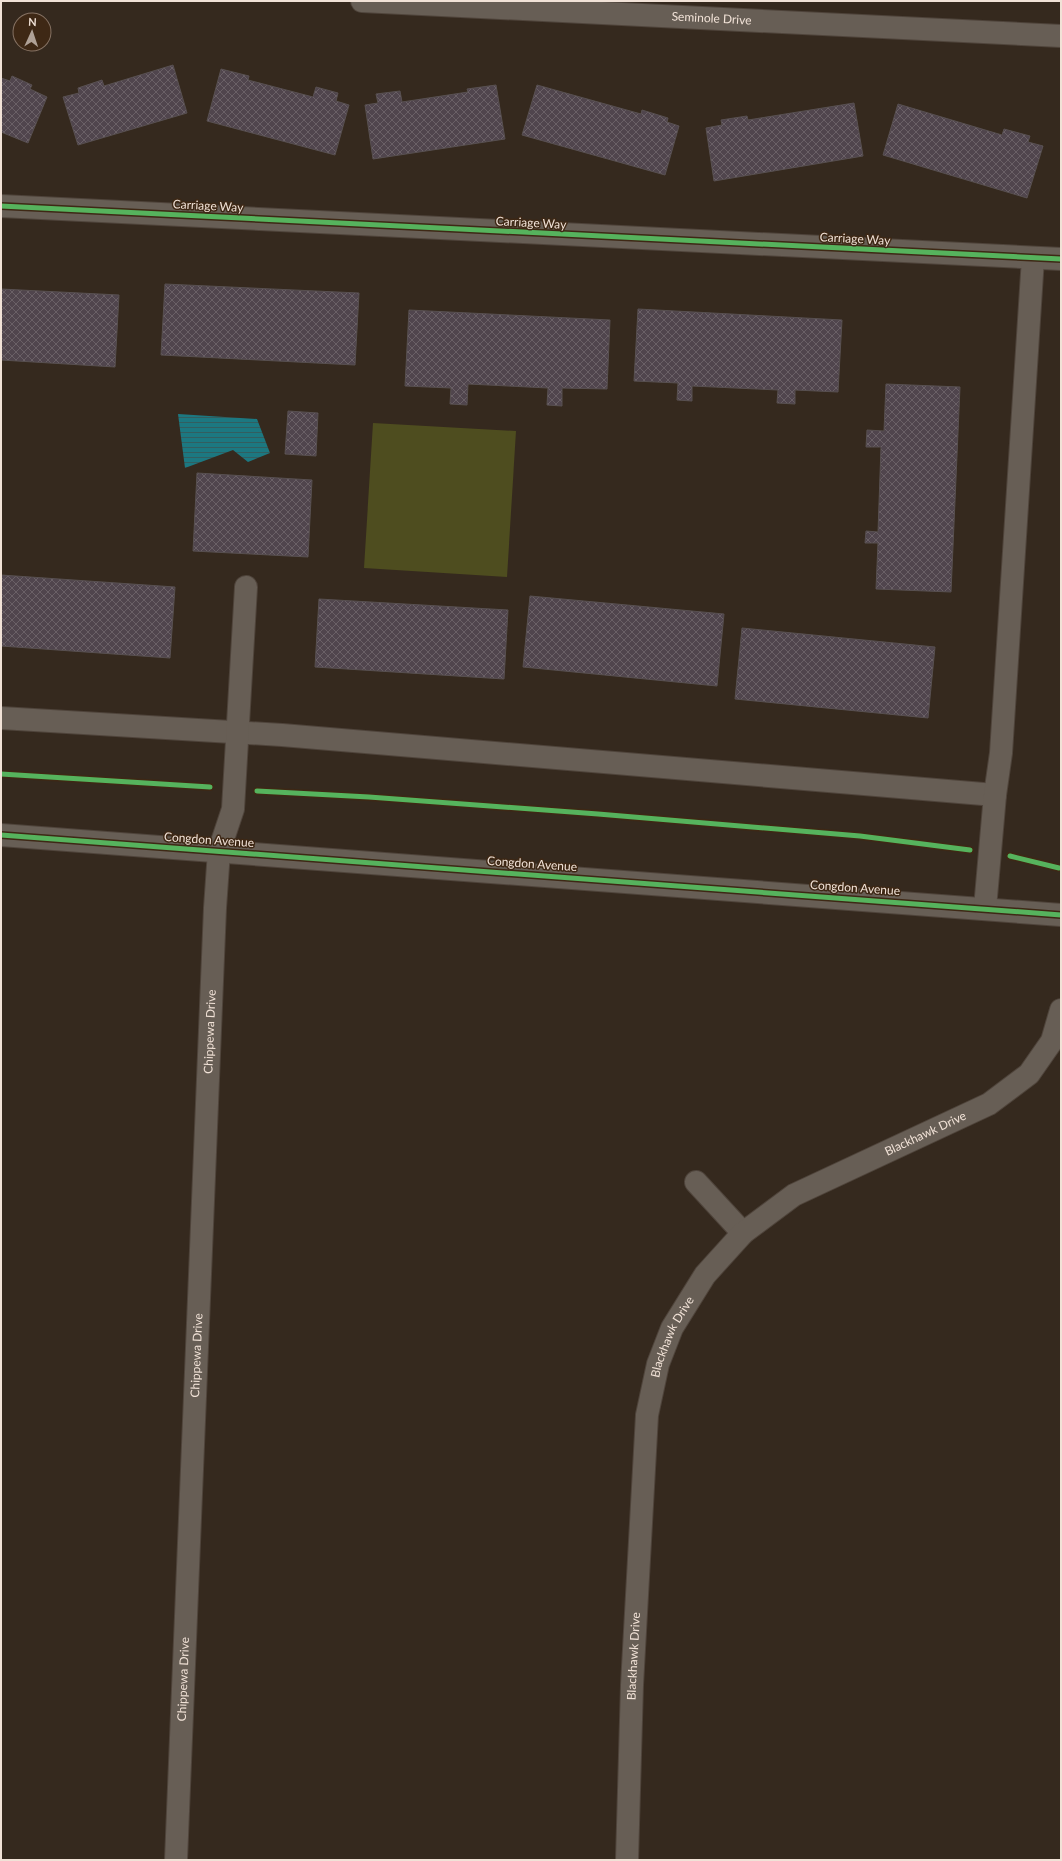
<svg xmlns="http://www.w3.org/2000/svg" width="1062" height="1861" viewBox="0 0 1062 1861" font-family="Lato,sans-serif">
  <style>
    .park { fill: #4e4d1f }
    .water { fill: url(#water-rules) }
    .building { fill: url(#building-cross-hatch); stroke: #585051 }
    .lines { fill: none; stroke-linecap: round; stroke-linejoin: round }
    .minor-casing { stroke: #4f443b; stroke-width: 24 }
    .minor { stroke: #675e55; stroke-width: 22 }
    .cycleway-casing { stroke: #3e2815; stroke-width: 8 }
    .cycleway { stroke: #56b35d; stroke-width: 5 }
    .labels { text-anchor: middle; stroke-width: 3; stroke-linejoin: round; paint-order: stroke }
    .street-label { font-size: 12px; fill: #f1e2d7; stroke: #3e2815 }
  </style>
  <defs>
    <pattern id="water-rules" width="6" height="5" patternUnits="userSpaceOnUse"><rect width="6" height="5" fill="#1c7881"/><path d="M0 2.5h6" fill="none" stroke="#325e60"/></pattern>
    <pattern id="building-cross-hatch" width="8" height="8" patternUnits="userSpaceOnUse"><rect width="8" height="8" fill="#50454d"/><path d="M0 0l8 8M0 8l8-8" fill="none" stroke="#6a6066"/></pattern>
  </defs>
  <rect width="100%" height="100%" fill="#35291e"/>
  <path class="park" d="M373 423 516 431 507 577 364 568Z"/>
  <path class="water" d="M178 414 257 419 270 453 248 462 233 450 185 468Z"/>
  <g class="building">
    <path d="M173 65 187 113 78 145 63 97 79 93 78 88 102 80 104 86Z"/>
    <path d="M221 69 249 76 248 80 313 97 316 87 338 93 336 101 349 105 335 155 207 121Z"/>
    <path d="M12 76 32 85 30 89 47 97 28 143 1 132V78L10 81Z"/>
    <path d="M496 85 505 139 373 159 365 105 378 103 376 94 400 91 402 102 468 92 467 89Z"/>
    <path d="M537 85 641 114 642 110 668 118 667 122 679 126 665 175 522 135Z"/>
    <path d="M854 103 863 156 714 181 706 128 722 125 721 120 747 116 748 120Z"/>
    <path d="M898 104 1002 135 1004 129 1030 136 1028 142 1043 146 1027 198 883 155Z"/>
    <path d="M165 284 359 293 355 365 161 355Z"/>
    <path d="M1 289 119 295 115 367 1 360Z"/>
    <path d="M638 309 842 320 838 392 795 390V404L777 403 778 390 692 386V401L677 400 678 383 634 381Z"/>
    <path d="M409 310 610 320 607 389 562 388V406L547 405 548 388 468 384 467 405 450 404 451 388 405 386Z"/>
    <path d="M886 384 960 387 951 592 876 589 878 543H865L866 531 878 532 881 447H866L867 430 884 431Z"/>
    <path d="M288 411 318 413 316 456 285 454Z"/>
    <path d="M197 473 312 480 308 557 193 551Z"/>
    <path d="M1 575 175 587 170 658 1 646Z"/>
    <path d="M530 596 724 614 717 686 523 667Z"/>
    <path d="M319 599 508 610 504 679 315 667Z"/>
    <path d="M742 628 935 647 928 718 735 699Z"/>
  </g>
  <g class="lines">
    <g class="minor-casing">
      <g id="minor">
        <path id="s1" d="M362 1 1061 36"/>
        <path d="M1 206 1061 259"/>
        <path d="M1 718 282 735 995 795"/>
        <path d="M1 835 1061 915"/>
        <path d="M985 908 995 795 1001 753 1033 258"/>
        <path d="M696 1182 743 1233"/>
        <path id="s2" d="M176 1860 215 908 219 851 233 809 246 587"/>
        <path id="s3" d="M627 1860 632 1685 647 1415 658 1364 672 1328 705 1275 743 1233 794 1195 989 1104 1029 1074 1052 1041 1061 1010"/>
      </g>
    </g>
    <use href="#minor" class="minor"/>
    <g class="cycleway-casing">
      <g id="cycleway">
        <path d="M1 206 1061 259"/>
        <path d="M1 774 210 787"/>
        <path d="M257 791 369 797 598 814 860 836 970 850"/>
        <path d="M1 835 1061 915"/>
        <path d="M1010 856 1059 868"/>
      </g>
    </g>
    <use href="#cycleway" class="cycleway"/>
  </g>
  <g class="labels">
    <g class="street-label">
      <text dy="4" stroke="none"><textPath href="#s1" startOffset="350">Seminole Drive</textPath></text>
      <text transform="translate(208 206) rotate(3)" y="4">Carriage Way</text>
      <text transform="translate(531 223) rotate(3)" y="4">Carriage Way</text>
      <text transform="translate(855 239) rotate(3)" y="4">Carriage Way</text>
      <text transform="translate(209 840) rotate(4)" y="4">Congdon Avenue</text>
      <text transform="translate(532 864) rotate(4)" y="4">Congdon Avenue</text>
      <text transform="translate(855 888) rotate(4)" y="4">Congdon Avenue</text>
      <text dy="4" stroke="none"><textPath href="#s2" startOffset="829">Chippewa Drive</textPath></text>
      <text dy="4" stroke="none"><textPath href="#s3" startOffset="864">Blackhawk Drive</textPath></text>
      <text dy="4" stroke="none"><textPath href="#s3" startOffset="528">Blackhawk Drive</textPath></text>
      <text dy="4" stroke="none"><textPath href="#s2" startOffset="505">Chippewa Drive</textPath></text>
      <text dy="4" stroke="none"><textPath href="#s3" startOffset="204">Blackhawk Drive</textPath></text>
      <text dy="4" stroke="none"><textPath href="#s2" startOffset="181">Chippewa Drive</textPath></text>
    </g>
  </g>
  <rect width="1062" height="1861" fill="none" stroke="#f1e2d7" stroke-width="4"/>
  <g transform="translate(32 32) rotate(3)"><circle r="19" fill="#3e2815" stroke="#867263"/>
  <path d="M0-3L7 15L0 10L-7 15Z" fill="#afa196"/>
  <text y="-6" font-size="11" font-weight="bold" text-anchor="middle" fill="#f1e2d7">N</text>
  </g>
</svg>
